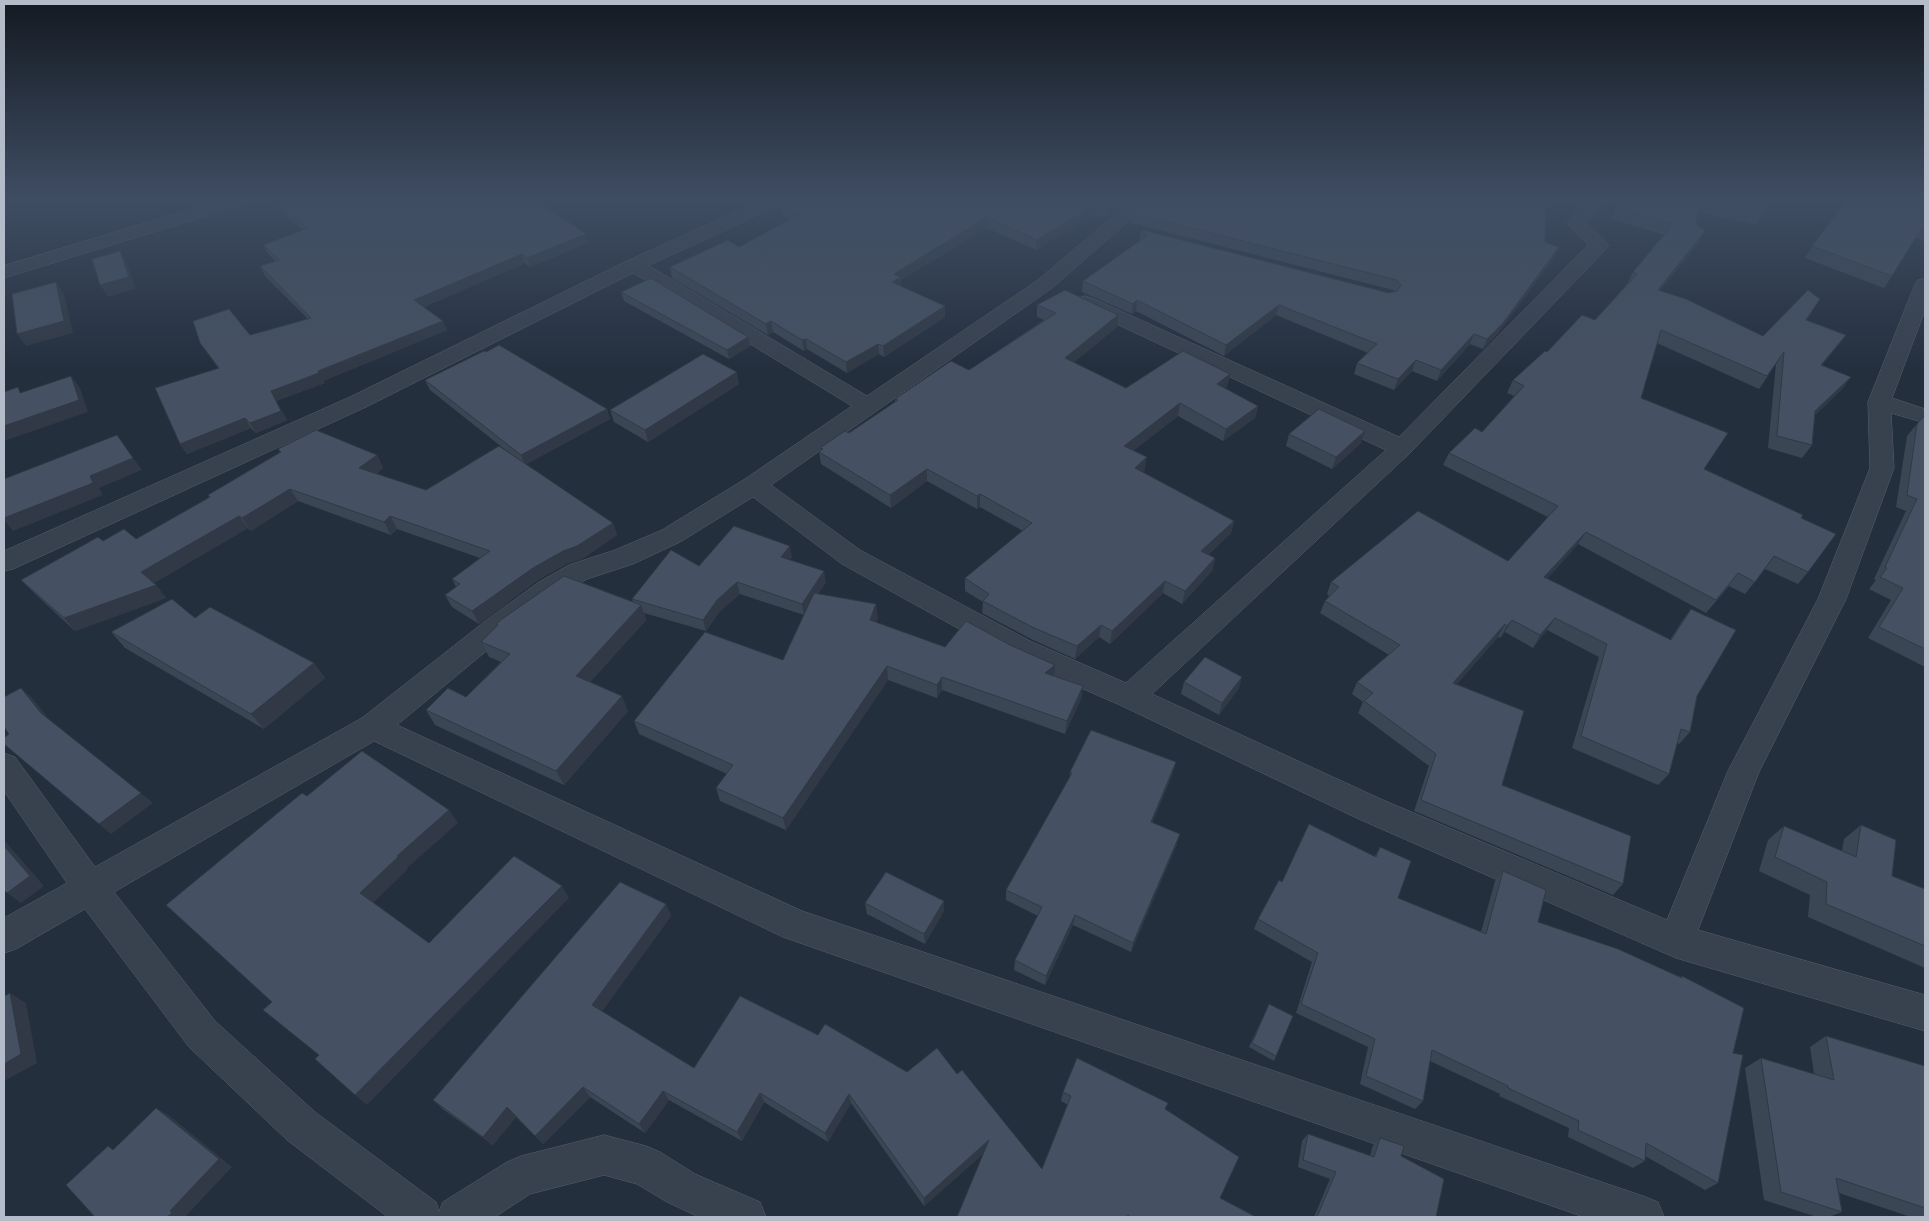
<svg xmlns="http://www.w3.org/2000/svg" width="1929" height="1221" viewBox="0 0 1929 1221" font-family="Arial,sans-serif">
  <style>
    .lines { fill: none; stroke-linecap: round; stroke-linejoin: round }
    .minor-casing { stroke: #565f6c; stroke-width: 1 }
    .tertiary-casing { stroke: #565f6c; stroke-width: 1 }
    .minor { fill: #38414e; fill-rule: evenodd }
    .tertiary { fill: #38414e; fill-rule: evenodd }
    .wall { fill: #3b4654 }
    .shaded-wall { fill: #303945 }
    .building { fill: #455162; stroke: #303945 }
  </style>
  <rect width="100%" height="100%" fill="#242f3e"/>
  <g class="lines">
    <g class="minor-casing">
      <g id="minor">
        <path d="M228 198H255L252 202 4 278V266Z"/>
        <path d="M1135 198H1155L1052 288 771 485 860 550 1030 641 1126 683 1386 450 1078 306 1075 302 1078 298 1085 296 1092 298 1399 437 1588 245 1567 223 1589 198H1608L1586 223 1609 245 1606 249 1410 453 1152 694 1383 800 1667 920 1728 771 1818 599 1870 468 1868 402 1915 284 1918 280 1925 278V310L1892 398 1925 409V423L1891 413 1894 468 1846 599 1759 772 1698 930 1925 995V1031L1676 958 1361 820 1120 705 1010 657 842 564 753 497 680 542 633 564 587 579 559 596 508 633 397 725 802 911 1643 1196 1658 1202 1664 1217H1584L783 937 374 741 114 892 215 1021 315 1112 436 1202 439 1212 443 1202 507 1162 521 1156 604 1135 646 1146 660 1152 695 1174 760 1202 766 1217H699L667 1202 637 1184 604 1175 530 1194 495 1217H388L287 1140 189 1047 85 909 16 949 4 953V918L67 883 4 791V753L15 757 95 867 362 718 488 619 539 582 569 565 615 550 662 530 745 479 852 406 627 269 624 265 627 261 634 259 641 261 867 396 1038 280Z"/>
      </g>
    </g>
    <g class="tertiary-casing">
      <path id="tertiary" d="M767 198H790L787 202 641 269 366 407 13 569 4 571V551L350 397 627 261Z"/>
    </g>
    <use href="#minor" class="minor"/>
    <use href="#tertiary" class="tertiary"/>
  </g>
  <g class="wall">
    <path d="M795 198H1132L1108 218 1095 214 1036 250 987 228 901 280V287L945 306V317L884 357 879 354 847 373 807 349 804 351 773 332 768 335 672 278 670 267 739 247 791 219 782 214 781 204Z"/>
    <path d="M1623 198H1771L1757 225 1699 212 1695 223 1699 243 1660 290 1763 336 1806 320 1846 335 1837 347 1822 365 1851 377 1842 389 1815 415 1812 445 1802 458 1768 448 1776 364 1759 389 1657 343 1641 398 1704 469 1801 518 1808 572 1798 584 1765 569 1745 594 1729 586 1706 613 1578 544 1547 579 1670 640 1682 621 1691 609 1697 696 1690 732 1679 744 1677 743 1669 774 1658 785 1572 748 1599 657 1547 630 1533 648 1505 632 1500 638 1498 637 1456 685 1502 785 1623 884 1613 895 1414 811 1429 766 1358 713 1363 702 1352 694 1357 682 1389 655 1320 613 1325 601 1329 596 1327 594 1331 582 1508 561 1548 517 1443 465 1449 453 1482 432 1514 396 1507 393 1513 380 1547 352 1595 320 1627 284 1633 272 1664 235 1611 219 1616 207Z"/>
    <path d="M1838 198H1925V241L1916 238 1892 276 1884 288 1805 258 1812 246 1846 200Z"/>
    <path d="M277 204 588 243 530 267 525 263 424 307 447 330 323 381 325 383 276 401 287 420 256 433 251 428 187 454 180 444 218 368 200 343 250 335 308 319 265 276 260 266 276 261 268 254 263 245 303 230 282 213Z"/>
    <path d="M1132 213 1545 242 1554 258 1498 333 1483 349 1470 344 1437 381 1412 371 1394 390 1354 374 1357 363 1368 353 1276 315 1224 356 1136 311 1132 314 1082 292 1083 281 1139 241 1141 232 1389 293 1395 292 1393 290 1131 223Z"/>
    <path d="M621 292 748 337 750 346 729 359 624 301Z"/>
    <path d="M1037 305 1117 327 1074 362 1126 388 1230 374 1227 386 1225 388 1258 406 1255 418 1223 441 1178 416 1133 451 1145 470 1142 472 1234 521 1231 533 1208 555 1215 558 1212 571 1182 604 1163 593 1110 644 1099 637 1075 659 1031 639 982 613 983 602 965 591V578L1023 531 980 507 977 509 927 481 891 508 821 464 819 452 821 451 820 448 849 433 895 402V399L969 370 1044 320 1037 317Z"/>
    <path d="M486 352 607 409 610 419 526 464 613 523 617 535 582 559 568 563 538 580 479 624 452 607 445 595 456 587 452 579 480 558 397 529 391 535 298 501 251 531 248 528 154 583 166 598 75 631 33 592 21 580 103 541 136 539 209 498 208 495 280 452 278 449 377 455 383 468 376 474 426 490 513 456 430 390 425 380Z"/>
    <path d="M739 384 648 442 614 422 610 410Z"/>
    <path d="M1925 415V667L1868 638 1891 600 1869 589 1876 580 1874 579 1906 511 1896 507 1907 436 1917 424Z"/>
    <path d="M1289 434 1361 443 1332 469 1286 446Z"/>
    <path d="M792 557 789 560 826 582 818 594 878 618 876 623 945 647 1054 676 1083 686 1081 699 1065 734 942 690 937 698 888 680 786 830 720 801 716 788 727 774 639 734 634 721 783 660 804 615 740 594 720 611 706 631 644 613 646 620 590 682 628 711 564 785 435 725 426 710 466 697 501 662 489 657 481 642 497 626 496 624 633 602 632 599 699 566Z"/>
    <path d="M195 618 314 663 325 678 264 729 125 648 111 632Z"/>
    <path d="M1184 682 1239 688 1219 715 1181 694Z"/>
    <path d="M1070 772 1173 773 1152 823 1177 844 1131 952 1073 925 1045 985 1014 970 1015 960 1038 916 1006 900V890L1069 780Z"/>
    <path d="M1861 825 1892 876 1925 889V968L1808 917 1810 895 1759 871 1768 840 1784 826 1842 851 1844 839Z"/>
    <path d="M1380 847 1398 898 1481 932 1495 881 1503 871 1538 922 1681 977 1682 976 1733 1053 1718 1183 1705 1190 1645 1156V1161L1633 1168 1568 1137 1569 1128 1499 1096 1500 1094 1430 1061 1423 1101 1415 1109 1360 1084 1368 1047 1296 1013 1312 962 1254 929 1258 919 1282 882 1375 856Z"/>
    <path d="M944 901V911L925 944 867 914 865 903Z"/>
    <path d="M666 904 671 916 602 1011 694 1068 818 1035 907 1072 957 1074 1042 1169 1068 1105 1061 1101 1063 1092 1165 1109 1220 1198 1256 1217H957L984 1153 924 1206 851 1103 828 1142 764 1102 742 1141 669 1100 645 1133 590 1097 543 1144 516 1117 493 1145 444 1110 433 1100Z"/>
    <path d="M1269 1004 1276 1056 1274 1061 1249 1047Z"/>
    <path d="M1826 1036 1925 1066V1217H1911L1839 1193 1842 1212 1829 1217H1817L1764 1200 1745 1068 1761 1058 1814 1074 1810 1047Z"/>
    <path d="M1308 1134 1370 1156 1373 1145 1380 1138 1401 1156 1436 1217H1314L1330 1179 1298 1167 1302 1141Z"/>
  </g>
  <g class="shaded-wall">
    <path d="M210 198H218L211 200Z"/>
    <path d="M1121 198H1132L1108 218 1110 208Z"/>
    <path d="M1096 204 1095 214 1036 250 1037 240Z"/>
    <path d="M987 217V228L901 280 902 288 892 282 894 274Z"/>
    <path d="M1705 231 1699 243 1651 302 1658 290Z"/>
    <path d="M586 234 588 243 530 267 527 258Z"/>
    <path d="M1559 247 1554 258 1498 333 1483 349 1487 339Z"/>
    <path d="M120 251 127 263 136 289 108 297 100 285Z"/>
    <path d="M522 254 525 263 418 309 414 300Z"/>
    <path d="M56 282 64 294 73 333 26 346 17 334Z"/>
    <path d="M1137 300 1136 311 1132 314 1133 304Z"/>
    <path d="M1279 305 1276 315 1224 356 1226 345Z"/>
    <path d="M945 306V317L884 357 883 346Z"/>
    <path d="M1118 315 1117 327 1064 370 1065 358Z"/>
    <path d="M443 321 447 330 323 381 325 383 276 401 287 420 256 433 250 423 271 391Z"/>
    <path d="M771 321 773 332 768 335 766 324Z"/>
    <path d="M1474 334 1470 344 1437 381 1441 370Z"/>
    <path d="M1846 335 1837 347 1812 377 1821 365Z"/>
    <path d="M748 337 750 346 729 359 727 350Z"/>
    <path d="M806 339 807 349 804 351 802 340Z"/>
    <path d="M878 344 879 354 847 373 846 362Z"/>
    <path d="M1416 360 1412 371 1394 390 1398 379Z"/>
    <path d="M737 372 739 384 648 442 645 430Z"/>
    <path d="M1230 374 1227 386 1214 397 1217 384Z"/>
    <path d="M71 376 80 388 88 412 4 441V426Z"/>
    <path d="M1851 377 1842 389 1806 424 1815 411Z"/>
    <path d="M1180 403 1178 416 1123 459 1124 446Z"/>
    <path d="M1258 406 1255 418 1223 441 1226 429Z"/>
    <path d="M607 409 610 419 525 465 521 455Z"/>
    <path d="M245 418 251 428 187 454 180 444Z"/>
    <path d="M1365 431 1361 443 1332 469 1336 457Z"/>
    <path d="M377 455 383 468 366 481 359 468Z"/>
    <path d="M1147 457 1145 470 1133 481 1135 468Z"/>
    <path d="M133 458 142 470 99 488 103 495 13 531 4 520V518L90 476Z"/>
    <path d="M927 469V481L891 508 890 495Z"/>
    <path d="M290 489 298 501 251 531 242 518Z"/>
    <path d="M980 494V507L977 509V496Z"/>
    <path d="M239 516 248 528 151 585 141 572Z"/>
    <path d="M390 516 397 529 391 535 384 522Z"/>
    <path d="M1234 521 1231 533 1198 564 1201 551Z"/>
    <path d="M613 523 617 535 582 559 568 563 538 580 479 624 472 611 533 568Z"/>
    <path d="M1586 532 1578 544 1537 590 1544 577Z"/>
    <path d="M790 546 792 557 783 569 781 557Z"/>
    <path d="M1215 558 1212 571 1182 604 1185 591Z"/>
    <path d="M824 571 826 582 804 615 802 604Z"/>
    <path d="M1165 581 1163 593 1110 644 1112 631Z"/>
    <path d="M737 582 740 594 720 611 706 631 703 620 717 600Z"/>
    <path d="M156 585 166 598 75 631 64 618Z"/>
    <path d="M876 604 878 618 871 634 870 620Z"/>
    <path d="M641 605 646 620 582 691 576 676Z"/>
    <path d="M1555 618 1547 630 1533 648 1540 635Z"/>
    <path d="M1512 620 1505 632 1500 638 1507 626Z"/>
    <path d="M1505 624 1498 637 1446 696 1453 683Z"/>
    <path d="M1101 625 1099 637 1075 659 1077 646Z"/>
    <path d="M314 663 325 678 264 729 251 714Z"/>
    <path d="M1055 665 1054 678 1045 673Z"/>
    <path d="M887 666 888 680 786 830 783 818Z"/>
    <path d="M942 677V690L937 698V685Z"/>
    <path d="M1242 677 1239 688 1219 715 1222 703Z"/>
    <path d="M1083 686 1081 699 1065 734 1067 721Z"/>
    <path d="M21 688 33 699 53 724 41 713Z"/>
    <path d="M622 696 628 711 564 785 556 771Z"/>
    <path d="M1176 762 1173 773 1148 832 1151 822Z"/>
    <path d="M141 793 153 803 111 834 99 824Z"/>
    <path d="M449 810 458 823 407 868 408 869 371 905 360 893 397 856Z"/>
    <path d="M1180 834 1177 844 1131 952 1133 943Z"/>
    <path d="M4 840 44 886 21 903 7 893Z"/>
    <path d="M562 886 569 898 367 1105 355 1095Z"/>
    <path d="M944 901V911L925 944 924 934Z"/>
    <path d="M666 904 671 916 599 1015 592 1005Z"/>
    <path d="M1075 915 1073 925 1045 985 1046 976Z"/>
    <path d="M10 993 26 1003 37 1063 4 1081V1064Z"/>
    <path d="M583 1087 590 1097 543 1144 535 1136Z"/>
    <path d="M663 1091 669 1100 645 1133 639 1124Z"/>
    <path d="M760 1093 764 1102 742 1141 737 1132Z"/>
    <path d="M849 1094 851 1103 828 1142 825 1133Z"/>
    <path d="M507 1107 516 1117 493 1145 483 1137Z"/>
    <path d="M156 1108 170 1116 232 1167 185 1217H167L170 1211Z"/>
    <path d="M989 1140V1149L924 1206V1198Z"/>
  </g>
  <g class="building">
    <path d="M296 198H533L586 234 527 258 522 254 414 300 443 321 318 371 319 373 271 391 281 411 250 423 245 418 180 444 155 388 219 368 200 343 193 321 229 309 250 335 311 318 260 266 280 260 263 245 308 228 277 204Z"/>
    <path d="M795 198H1121L1110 208 1096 204 1037 240 987 217 894 274 901 277 892 282 945 306 883 346 878 344 846 362 806 339 802 340 771 321 766 324 670 267 728 240 739 247 800 214 781 204Z"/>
    <path d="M1148 198H1546L1545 242 1559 247 1503 323 1487 339 1474 334 1441 370 1416 360 1398 379 1357 363 1377 344 1279 305 1226 345 1137 300 1133 304 1083 281 1148 235 1141 232 1143 230 1389 293 1397 291 1401 285 1397 280 1132 213Z"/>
    <path d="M1623 198H1771L1764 213 1704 200 1695 223 1705 231 1658 290 1686 299 1763 336 1808 290 1820 299 1806 320 1846 335 1821 365 1851 377 1815 411 1812 445 1777 436 1784 352 1767 376 1661 330 1641 398 1728 433 1704 469 1803 515 1801 518 1836 534 1808 572 1774 556 1755 582 1738 573 1716 600 1586 532 1544 577 1671 640 1691 609 1736 630 1697 696 1690 732 1681 729 1669 774 1581 736 1607 644 1555 618 1540 635 1512 620 1507 626 1505 624 1453 683 1524 711 1502 785 1631 836 1623 884 1421 800 1436 754 1364 701 1373 693 1357 682 1400 645 1325 601 1339 587 1331 582 1418 511 1508 561 1558 506 1449 453 1475 428 1482 432 1524 386 1513 380 1545 351 1547 352 1582 315 1595 320 1637 274 1633 272 1673 224 1616 207Z"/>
    <path d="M1848 198H1925V227L1923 226 1892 276 1812 246Z"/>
    <path d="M120 251 129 277 100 285 92 259Z"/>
    <path d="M651 278 748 337 727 350 621 292Z"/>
    <path d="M56 282 64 321 17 334 12 294Z"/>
    <path d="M1065 290 1118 315 1065 358 1126 388 1183 351 1230 374 1217 384 1258 406 1226 429 1180 403 1124 446 1147 457 1135 468 1234 521 1201 551 1215 558 1185 591 1165 581 1112 631 1101 625 1077 646 1032 627 983 601 989 594 965 578 1032 523 980 494 977 496 927 469 890 495 819 452 823 449 820 448 845 431 849 433 898 400 895 399 951 361 969 370 1056 313 1037 305Z"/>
    <path d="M499 345 607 409 521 455 425 380 484 351 486 352Z"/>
    <path d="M703 354 737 372 645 430 610 410Z"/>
    <path d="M71 376 79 400 4 426V392L18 387 20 393Z"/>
    <path d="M1319 409 1365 431 1336 457 1289 434Z"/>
    <path d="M1925 415V649L1879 627 1903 588 1880 577 1887 568 1885 567 1917 499 1907 495 1917 424Z"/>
    <path d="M316 430 377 455 359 468 426 490 499 446 613 523 577 546 563 551 533 568 472 611 445 595 460 584 452 579 490 551 390 516 384 522 290 489 242 518 239 516 141 572 156 585 64 618 21 580 98 537 103 541 124 529 136 539 210 497 208 495 281 452 278 449Z"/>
    <path d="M117 435 133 458 90 476 93 483 4 518V479Z"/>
    <path d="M734 526 790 546 781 557 824 571 802 604 737 582 717 600 703 620 632 599 671 550 699 566Z"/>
    <path d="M564 576 641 605 576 676 622 696 556 771 426 710 448 688 466 697 510 654 481 642 498 625 496 624 502 619Z"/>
    <path d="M814 593 876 604 870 620 945 647 966 621 1010 645 1055 665 1045 673 1083 686 1067 721 942 677 937 685 887 666 783 818 716 788 733 765 634 721 705 632 783 660Z"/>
    <path d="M172 599 195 618 210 607 314 663 251 714 111 632Z"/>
    <path d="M1205 657 1242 677 1222 703 1184 682Z"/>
    <path d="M21 688 41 713 141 793 99 824 4 744V738L9 734 4 727V697Z"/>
    <path d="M1091 730 1176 762 1151 822 1180 834 1133 943 1075 915 1046 976 1015 960 1042 907 1006 890 1072 773 1070 772Z"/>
    <path d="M362 751 449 810 397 856 398 857 360 893 429 943 514 856 562 886 355 1095 315 1059 319 1055 263 1010 272 1002 166 905 302 793 307 796Z"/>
    <path d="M1309 824 1376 857 1380 847 1411 861 1398 898 1486 934 1503 871 1546 890 1538 922 1618 949 1682 978V976L1744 1008 1733 1053 1743 1055 1718 1183 1646 1143 1645 1161 1578 1130 1579 1121 1508 1088V1086L1432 1050 1423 1101 1366 1076 1375 1039 1301 1004 1318 953 1258 919 1279 880 1282 882Z"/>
    <path d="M1861 825 1896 840 1892 876 1925 889V946L1826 904 1827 882 1775 857 1784 826 1856 857Z"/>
    <path d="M4 846 30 876 7 893 4 890Z"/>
    <path d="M886 872 944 901 924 934 865 903Z"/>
    <path d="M620 882 666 904 592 1005 694 1068 740 996 818 1035 825 1024 907 1072 937 1048 957 1074 962 1070 1042 1169 1071 1096 1063 1092 1077 1058 1168 1103 1165 1109 1239 1157 1220 1198 1256 1217H1130L1128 1215 1127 1217H957L989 1140 924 1198 849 1094 825 1133 760 1093 737 1132 663 1091 639 1124 583 1087 535 1136 507 1107 483 1137 433 1100Z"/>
    <path d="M10 993 21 1054 4 1064V996Z"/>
    <path d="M1269 1004 1293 1016 1276 1056 1252 1043Z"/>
    <path d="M1826 1036 1925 1066V1208L1836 1178 1842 1212 1781 1192 1761 1058 1834 1080Z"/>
    <path d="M156 1108 219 1159 170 1211 172 1213 167 1217H95L66 1185 108 1146 113 1150Z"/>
    <path d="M1308 1134 1374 1157 1380 1138 1404 1146 1401 1156 1444 1179 1436 1217H1317L1336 1172 1303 1160Z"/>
  </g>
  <linearGradient id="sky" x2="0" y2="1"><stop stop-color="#141a22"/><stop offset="0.54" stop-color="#3f4d63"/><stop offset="1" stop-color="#3f4d63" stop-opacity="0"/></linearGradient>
  <rect width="1929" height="369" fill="url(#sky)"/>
  <rect width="1929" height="1221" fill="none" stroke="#b4bcc9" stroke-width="10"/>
</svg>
